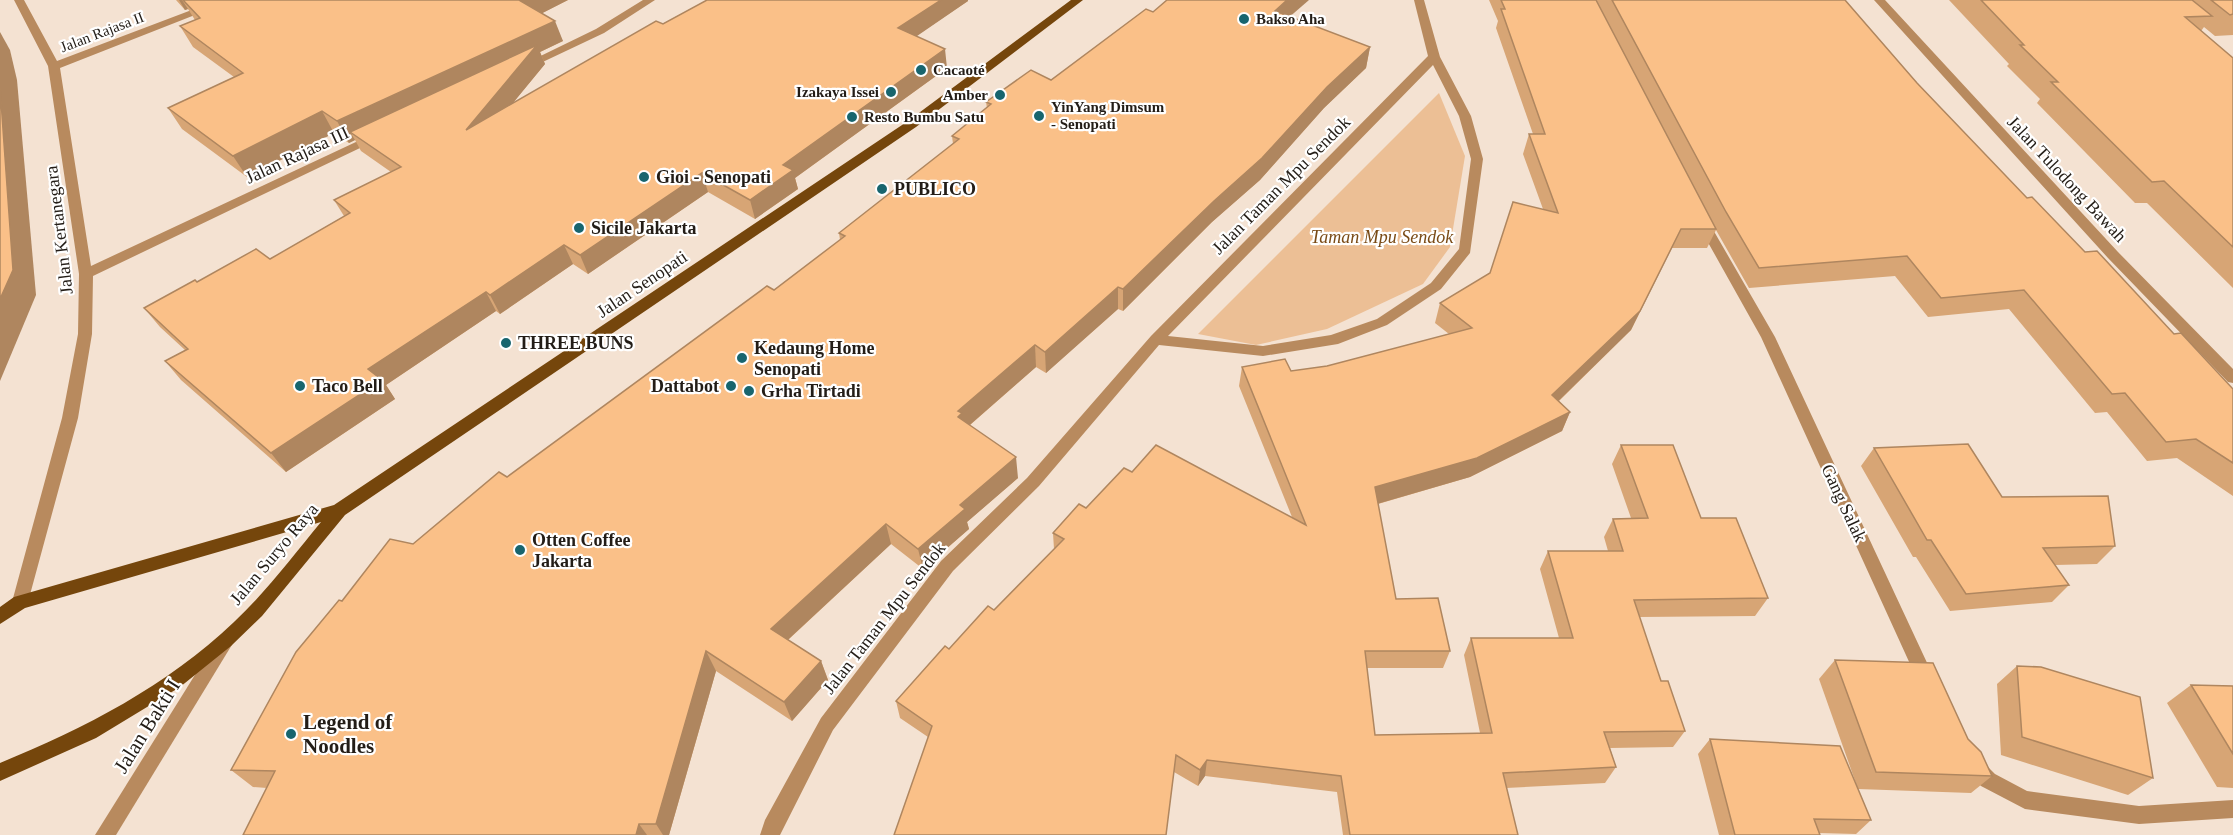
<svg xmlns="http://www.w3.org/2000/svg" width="2233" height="835" viewBox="0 0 2233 835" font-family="Georgia,serif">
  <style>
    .green { fill: #ecbf95 }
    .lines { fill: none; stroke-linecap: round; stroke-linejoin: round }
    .minor { fill: #b88a5e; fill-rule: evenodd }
    .major { fill: #75460c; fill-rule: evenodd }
    .wall { fill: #d7a575 }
    .shaded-wall { fill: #af865f }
    .building { fill: #fac088; stroke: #af865f; stroke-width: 1.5 }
    .poi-dot { fill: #18656e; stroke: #fff; stroke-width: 2 }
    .labels { text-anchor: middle; stroke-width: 4.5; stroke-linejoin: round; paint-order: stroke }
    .far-poi-label { font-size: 15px; font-weight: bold; fill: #231d17; stroke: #fff; text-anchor: start }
    .far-street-label { font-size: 15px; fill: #231d17; stroke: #fff }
    .street-label { font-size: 18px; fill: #231d17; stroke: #fff }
    .poi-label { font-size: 18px; font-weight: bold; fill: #231d17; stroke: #fff; text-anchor: start }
    .park-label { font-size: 18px; font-style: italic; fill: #7a4b16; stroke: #fff }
    .near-poi-label { font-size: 21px; font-weight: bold; fill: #231d17; stroke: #fff; text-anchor: start }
    .near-street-label { font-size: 21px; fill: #231d17; stroke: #fff }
  </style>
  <rect width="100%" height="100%" fill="#f4e2d2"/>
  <path class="green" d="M1439 93 1465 156 1450 247 1423 284 1327 329 1256 345 1198 334Z"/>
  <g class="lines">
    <g class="minor">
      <path d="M14 0H24L57 61 218 0H233L60 68 91 266 373 134 377 133 383 137 93 276 92 334 78 418 28 602 26 607 20 609 14 607 12 602 62 418 78 334 79 274 48 66Z"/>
      <path d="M643 0H655L604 33 530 68H522L520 66 596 29Z"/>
      <path d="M1414 0H1424L1440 57 1471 116 1483 159 1470 253 1441 289 1387 325 1338 344 1263 356 1159 345 1039 486 953 571 833 730 780 835H760L765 820 821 718 941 561 1027 478 1151 336 1428 56ZM1433 65 1459 116 1471 159 1459 249 1431 283 1377 319 1331 335 1263 346 1168 336Z"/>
      <path d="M1874 0H1885L2118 252 2233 369V383L2228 382 2108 258Z"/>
      <path d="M1702 217 1708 221 1775 337 1936 682 1933 688 1927 690 1921 688 1761 337 1696 221Z"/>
      <path d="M224 635 230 638 233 643 230 648 116 835H95L218 638Z"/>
      <path d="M1973 756 1980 759 1995 774 2027 791 2139 806 2233 800V818L2139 824 2025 809 1981 786 1966 771 1964 765 1966 759Z"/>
    </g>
    <path class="major" d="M1071 0H1083L916 127 345 515 262 616 231 646 180 687 96 738 0 781V763C85 728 167 686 234 622 266 592 293 556 321 522L25 608 0 624V607L14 597 334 505 908 121Z"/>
  </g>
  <g class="wall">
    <path d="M176 0H568L542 13 563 41 540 52 545 64 512 104 707 0H968V1L916 36 947 68 795 178 798 189 755 219 708 192 588 274 573 264 500 314 496 311 386 385 395 399 286 472 181 380 165 361 185 350 160 327 144 308 197 282 270 259 344 216 334 200 391 172 361 151 355 140 349 143 334 133 247 177 182 129 168 108 234 77 193 47 180 26 195 20 188 9 185 10Z"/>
    <path d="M1489 0H1845L1917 83 2027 198 2233 389V496L2177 458 2147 461 2107 412 2095 413 2009 309 1928 317 1895 276 1749 288 1716 230 1707 248H1672L1631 330 1559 401 1570 412 1562 431 1470 477 1378 504 1396 599 1450 651 1443 668H1367L1375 735 1480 733 1464 655 1471 638H1559L1540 569 1548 551H1608L1604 537 1613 519 1631 518 1612 464 1621 445 1701 518 1768 598 1755 616 1639 617 1661 681 1685 731 1673 747 1610 748 1616 767 1605 783 1506 788 1518 835H1343L1337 792 1205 776 1198 786 1174 772 928 737 900 718 896 701 949 649 994 610 1054 549 1053 533 1086 508 1132 472 1292 517 1239 386 1242 367 1291 371 1327 366 1449 334 1435 323 1440 303 1490 273 1543 209 1523 154 1529 134H1533L1496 28 1498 21Z"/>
    <path d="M1949 0H2233V35L2215 36 2204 27 2201 31 2233 58V288L2147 203H2135L2037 103 2040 99 2007 66 2009 64Z"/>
    <path d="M1153 12 1290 17 1370 47 1366 68 1324 108 1260 180 1212 222 1123 311 1118 309 1046 373 1036 367 970 425 1018 478 967 522 969 529 923 569 891 544 788 640 821 661 828 680 792 721 716 671 669 835H243L267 788 253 787 231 770 342 601 413 544 774 290 840 240 839 233 953 144 952 136 987 108 986 102 1051 80Z"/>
    <path d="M1874 448 2002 497 2115 546 2097 564 2055 565 2069 585 2052 602 1950 611 1916 557H1913L1861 466Z"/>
    <path d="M1835 660 1968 739 1992 776 1971 793 1858 789 1819 679Z"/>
    <path d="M2017 666 2153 778 2128 795 2001 755 1997 684Z"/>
    <path d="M2191 685 2233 686V788L2217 787 2167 703Z"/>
    <path d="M1710 739 1871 820 1856 834 1819 833 1820 835H1719L1698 754Z"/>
  </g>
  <g class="shaded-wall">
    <path d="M179 0H182L188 9 185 10Z"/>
    <path d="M518 0H568L527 21Z"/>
    <path d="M941 0H968V1L901 47 898 28Z"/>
    <path d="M1287 0H1309L1272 32 1275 11Z"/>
    <path d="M555 21 563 41 540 52 545 64 475 149 350 132 355 140 349 143 337 121Z"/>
    <path d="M0 32 10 50 17 80 36 295 0 381Z"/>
    <path d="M1370 47 1366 68 1324 108 1260 180 1212 222 1123 311V289L1214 201 1327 87Z"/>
    <path d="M945 49 947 68 795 178 798 189 755 219 750 200 783 165Z"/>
    <path d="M322 111 334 133 247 177 233 156Z"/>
    <path d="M702 173 708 192 588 274 580 255Z"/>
    <path d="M1681 229 1631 330 1545 414 1552 395Z"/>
    <path d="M564 245 573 264 500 314 490 295Z"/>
    <path d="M1118 287V309L1046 373 1045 352Z"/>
    <path d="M486 292 496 311 386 385 395 399 286 472 271 453 368 369Z"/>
    <path d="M1035 345 1036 367 964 430 958 417V411Z"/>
    <path d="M1570 412 1562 431 1470 477 1370 506 1375 487Z"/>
    <path d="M1016 457 1018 478 967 522 969 529 923 569 918 549 960 505Z"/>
    <path d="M886 524 891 544 779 648 771 629Z"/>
    <path d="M706 651 716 671 669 835H663L656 824Z"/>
    <path d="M821 661 828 680 792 721 784 702Z"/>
    <path d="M1207 760 1205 776 1198 786 1200 770Z"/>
    <path d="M639 824 647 835H636Z"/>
  </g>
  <g class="building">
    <path d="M183 0H519L555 21 337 121 322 111 233 156 168 108 243 73 180 26 200 18Z"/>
    <path d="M707 0H941L898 28 945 49 783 165 793 170 750 200 702 173 580 255 564 245 490 295 486 292 368 369 382 380 271 453 165 361 188 349 144 308 195 280 197 282 256 249 270 259 350 213 334 200 401 167 350 132 537 45 466 130 656 21 663 24Z"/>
    <path d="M1167 0H1287L1275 11 1370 47 1327 87 1262 158 1214 201 1123 289 1118 287 1045 352 1035 345 958 411 962 413 958 417 1016 457 960 505 965 509 918 549 886 524 771 629 821 661 784 702 706 651 656 824H639L636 835H243L275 771 231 770 296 652 339 600 342 601 390 539 413 544 499 472 507 477 767 286 774 290 845 236 839 233 959 139 952 136 991 104 986 102 1031 70 1051 80 1146 9 1153 12Z"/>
    <path d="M1501 0H1596L1716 229H1681L1640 311 1552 395 1570 412 1477 458 1375 487 1396 599 1438 598 1450 651H1365L1375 735 1492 733 1471 638H1573L1548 551H1623L1613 519 1648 518 1621 445H1673L1701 518H1736L1768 598 1634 600 1661 681H1668L1685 731 1604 732 1616 767 1503 773 1518 835H1350L1341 776 1207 760 1200 770 1176 755 1166 835H894L932 726 896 701 945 646 949 649 988 606 994 610 1064 539 1053 533 1079 504 1086 508 1124 468 1132 472 1156 445 1306 525 1242 367 1285 359 1291 371 1327 366 1472 328 1440 303 1490 273 1513 202 1558 213 1529 134H1545L1501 9H1505Z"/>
    <path d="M1612 0H1845L1917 83 2027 198 2032 197 2085 252 2097 251 2174 334 2181 333 2233 389V463L2196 439 2166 442 2125 393 2112 394 2024 290 1941 298 1907 256 1759 268 1726 212Z"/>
    <path d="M1981 0H2192L2212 16 2185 17 2233 58V247L2164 181 2152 182 2051 82H2058L2020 45H2024Z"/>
    <path d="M2211 0H2233V14L2230 15Z"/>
    <path d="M0 87 13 270 0 299Z"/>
    <path d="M1968 444 2002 497 2108 496 2115 546 2043 548 2069 585 1966 594 1931 540H1927L1874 448Z"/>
    <path d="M1835 660 1933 663 1968 739 1981 752 1992 776 1876 772Z"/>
    <path d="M2017 666 2041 667 2140 697 2153 778 2022 737Z"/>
    <path d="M2191 685 2233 686V754Z"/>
    <path d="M1710 739 1840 746 1871 820 1814 819 1820 835H1735Z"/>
  </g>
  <g class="poi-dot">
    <circle cx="1244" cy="19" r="6"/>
    <circle cx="921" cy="70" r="6"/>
    <circle cx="891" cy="92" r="6"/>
    <circle cx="1000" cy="95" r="6"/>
    <circle cx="1039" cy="116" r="6"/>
    <circle cx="852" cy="117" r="6"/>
    <circle cx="644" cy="177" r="6"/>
    <circle cx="882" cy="189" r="6"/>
    <circle cx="579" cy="228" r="6"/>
    <circle cx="506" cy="343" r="6"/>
    <circle cx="742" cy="358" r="6"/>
    <circle cx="300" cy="386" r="6"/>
    <circle cx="731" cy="386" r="6"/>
    <circle cx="749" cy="391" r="6"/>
    <circle cx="520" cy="550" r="6"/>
    <circle cx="291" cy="734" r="6"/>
  </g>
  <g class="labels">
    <g class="far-poi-label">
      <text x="1256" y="24">Bakso Aha</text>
      <text x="933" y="75">Cacaoté</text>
      <text x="879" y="97" text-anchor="end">Izakaya Issei</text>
      <text x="988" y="100" text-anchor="end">Amber</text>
      <text x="1051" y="112">YinYang Dimsum<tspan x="1051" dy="17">- Senopati</tspan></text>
      <text x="864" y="122">Resto Bumbu Satu</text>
    </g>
    <g class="far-street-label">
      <text transform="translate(102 32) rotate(-21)" y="5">Jalan Rajasa II</text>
    </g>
    <g class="street-label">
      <text transform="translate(297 155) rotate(-25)" y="6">Jalan Rajasa III</text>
      <text transform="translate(2067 179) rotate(47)" y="6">Jalan Tulodong Bawah</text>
      <text transform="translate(1281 185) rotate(-45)" y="6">Jalan Taman Mpu Sendok</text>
      <text transform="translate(59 230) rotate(-97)" y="6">Jalan Kertanegara</text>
      <text transform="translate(642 284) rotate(-34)" y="6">Jalan Senopati</text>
      <text transform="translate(1844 503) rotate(65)" y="6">Gang Salak</text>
      <text transform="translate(274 554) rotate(-50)" y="6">Jalan Suryo Raya</text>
      <text transform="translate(884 618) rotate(-52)" y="6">Jalan Taman Mpu Sendok</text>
    </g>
    <g class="poi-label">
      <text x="656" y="183">Gioi - Senopati</text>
      <text x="894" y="195">PUBLICO</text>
      <text x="591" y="234">Sicile Jakarta</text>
      <text x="518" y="349">THREE BUNS</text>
      <text x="754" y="354">Kedaung Home<tspan x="754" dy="21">Senopati</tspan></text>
      <text x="312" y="392">Taco Bell</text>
      <text x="719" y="392" text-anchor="end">Dattabot</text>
      <text x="761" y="397">Grha Tirtadi</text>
      <text x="532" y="546">Otten Coffee<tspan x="532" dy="21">Jakarta</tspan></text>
    </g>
    <g class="park-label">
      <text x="1382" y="243">Taman Mpu Sendok</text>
    </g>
    <g class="near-poi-label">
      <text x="303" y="729">Legend of<tspan x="303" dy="24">Noodles</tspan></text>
    </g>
    <g class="near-street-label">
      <text transform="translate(147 726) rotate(-58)" y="7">Jalan Bakti I</text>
    </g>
  </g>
</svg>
